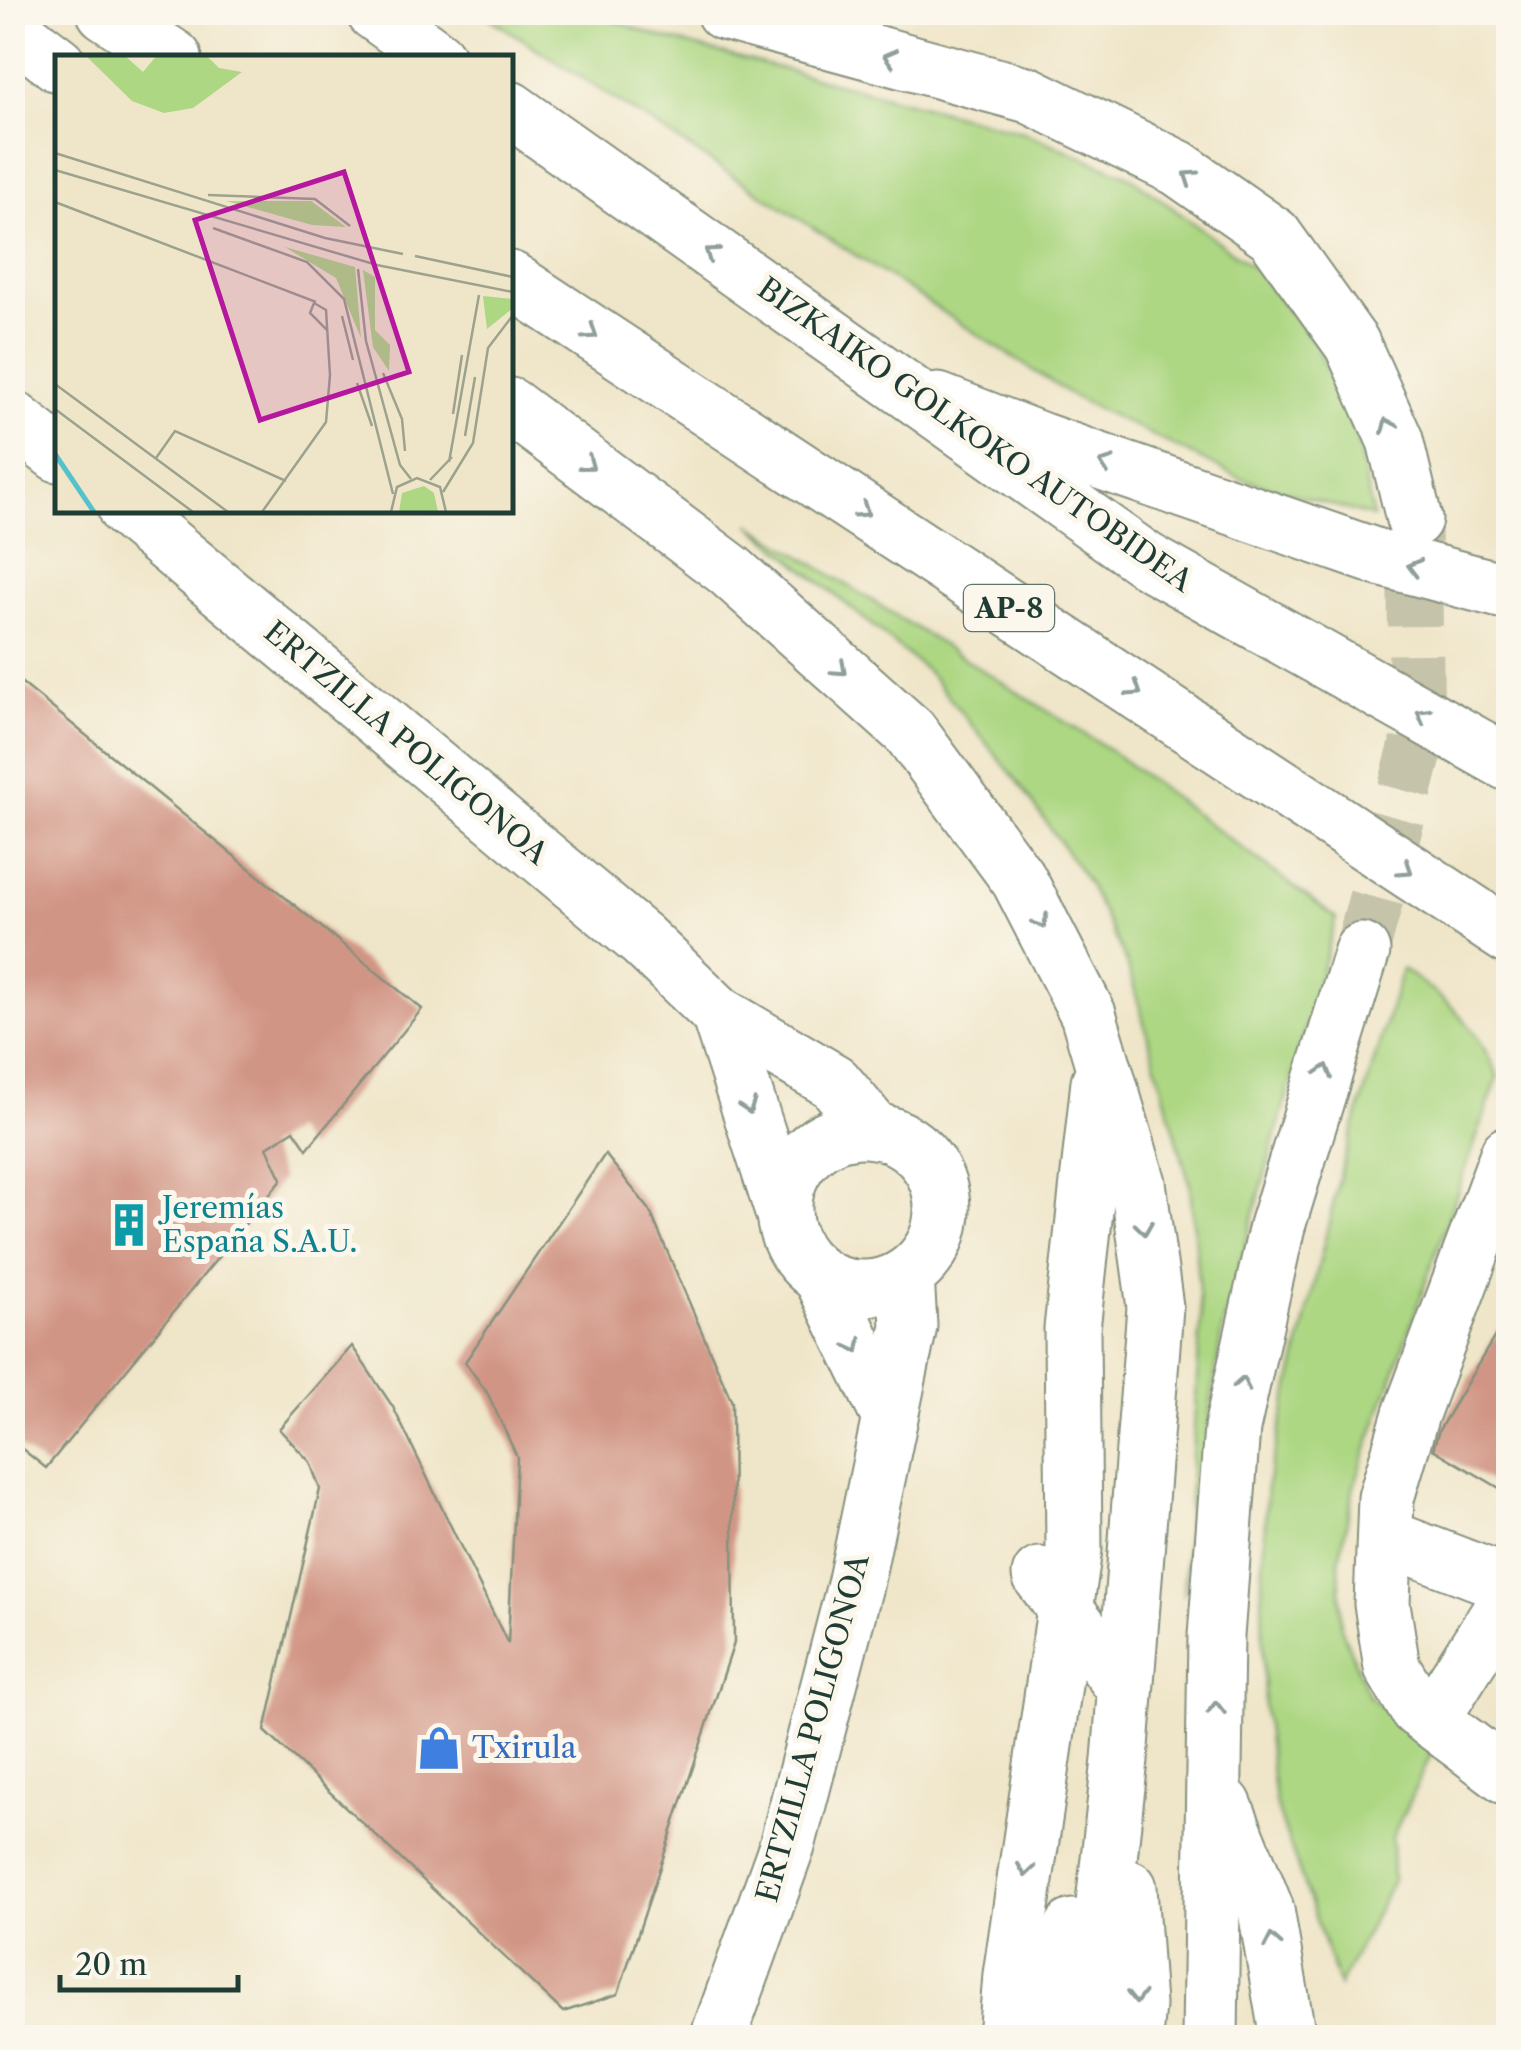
<svg xmlns="http://www.w3.org/2000/svg" width="1521" height="2050" viewBox="0 0 1521 2050" font-family="'Libre Caslon Text',serif">
  <style>
    .green { fill: #add783; stroke: #668a5c; stroke-width: 2.5 }
    .building { fill: #d19585 }
    .lines { fill: none; stroke-linecap: round; stroke-linejoin: round }
    .highway-tunnel { stroke: #c5c3aa; stroke-width: 55; stroke-dasharray: 55 28; stroke-linecap: butt }
    .minor-casing { stroke: #87917e; stroke-width: 59 }
    .highway-casing { stroke: #87917e; stroke-width: 59 }
    .minor { stroke: #fff; stroke-width: 55 }
    .highway { stroke: #fff; stroke-width: 55 }
    .oneway { stroke: #8f9e9a }
    .labels { text-anchor: middle; stroke-width: 10; stroke-linejoin: round; paint-order: stroke }
    .shield { fill: #fbf7ec; stroke: #61756b; stroke-width: 2.5 }
    .shield-label { font-size: 28px; font-weight: bold; fill: #1f3d34 }
    .street-label { font-size: 30px; fill: #1f3d34; stroke: #fbf7ec }
    .culture-label { font-size: 30px; fill: #0d838f; stroke: #fbf7ec; text-anchor: start }
    .shop-label { font-size: 30px; fill: #366cbe; stroke: #fbf7ec; text-anchor: start }
    .inset-river { fill: none; stroke: #55c2cb; stroke-width: 5 }
    .inset-road { fill: none; stroke: #9ca28d; stroke-width: 2.5 }
    .view { fill: #b5179e; fill-opacity: 0.15; stroke: #b5179e; stroke-width: 5 }
    .inset-edge { fill: none; stroke: #1f3d34; stroke-width: 5 }
  </style>
  <rect width="100%" height="100%" fill="#fbf7ec"/>
  <filter id="ink" filterUnits="userSpaceOnUse"><feTurbulence type="fractalNoise" baseFrequency=".01" numOctaves="2"/><feDisplacementMap in="SourceGraphic" scale="20" xChannelSelector="R" yChannelSelector="G"/><feConvolveMatrix kernelMatrix="1 2 1 2 8 2 1 2 1" color-interpolation-filters="sRGB"/></filter>
  <filter id="wash" filterUnits="userSpaceOnUse"><feTurbulence type="fractalNoise" baseFrequency=".0048" numOctaves="4" result="noise"/><feDisplacementMap in="SourceGraphic" scale="40" xChannelSelector="R" yChannelSelector="G"/><feGaussianBlur stdDeviation="2.25" result="paint"/><feColorMatrix in="noise" values="0 0 0 0 0 0 0 0 0 0 0 0 0 0 0 0 0 1.4 0 .05"/><feComposite in="paint" operator="in"/></filter>
  <g filter="url(#wash)">
    <rect width="100%" height="100%" fill="#efe5c8"/>
    <g class="green">
      <path d="M482 13H592L660 37 1023 132 1131 177 1256 270 1316 344 1356 436 1373 517 1242 479 1074 397Z"/>
      <path d="M750 524 1108 749 1336 918 1222 1330 1183 1596 1201 1317 1190 1185 1127 963 1088 883 1019 783 928 672Z"/>
      <path d="M1402 969C1452 1003 1474 1021 1498 1077L1354 1486 1339 1560 1341 1627 1368 1695 1433 1750 1392 1838 1393 1880 1339 1986 1275 1802 1264 1710 1262 1582 1267 1484 1342 1167Z"/>
    </g>
    <g id="blocks">
      <g class="building">
        <path d="M12 675 422 1009 307 1149 294 1130 267 1147 282 1179 46 1468 12 1441Z"/>
        <path d="M605 1154 649 1209 732 1402 734 1643 618 1994 563 2012 265 1731 320 1489 310 1462 279 1429 352 1346 393 1407 508 1644 517 1457 488 1394 465 1362Z"/>
        <path d="M1508 1314V1493L1433 1449 1439 1430Z"/>
      </g>
    </g>
  </g>
  <g filter="url(#ink)">
    <use href="#blocks" fill-opacity="0" stroke="#87917e" stroke-width="2.5"/>
    <g class="lines">
      <path class="highway-tunnel" d="M1362 951 1417 745 1414 521"/>
      <g class="minor-casing">
        <g id="minor">
          <path d="M938 401 1042 441 1383 559 1508 592"/>
          <path d="M12 418 58 454"/>
          <path d="M126 510 642 940 719 1014 834 1082 875 1131"/>
          <path d="M719 1014 782 1209"/>
          <circle cx="863" cy="1209" r="79"/>
          <path d="M1508 1154 1411 1414 1386 1498 1382 1604 1392 1667 1417 1709 1508 1777"/>
          <path d="M822 1278 888 1414"/>
          <path d="M1385 1537 1508 1584"/>
          <path d="M1040 1575 1125 1689"/>
          <path d="M1431 1720 1508 1598"/>
          <path d="M718 2038 787 1846 855 1585 909 1326 906 1276"/>
        </g>
      </g>
      <g class="highway-casing">
        <g id="highway">
          <path d="M105 12 174 58"/>
          <path d="M374 12 437 58"/>
          <path d="M724 12 1029 95 1178 168 1274 235 1352 344 1395 440 1414 519"/>
          <path d="M12 29 58 64"/>
          <path d="M510 109 1146 560 1508 763"/>
          <path d="M510 279 1508 936"/>
          <path d="M510 406 729 570 910 732 1019 880 1088 1014 1138 1183 1155 1307 1120 1760 1089 2038"/>
          <path d="M1224 1805 1266 1910 1288 2038"/>
          <path d="M1129 1888 1137 2005 1134 2038"/>
          <path d="M1006 2038 1011 1975 1074 1549 1072 1329 1099 1082"/>
          <path d="M1048 2038 1050 2009 1073 1927"/>
          <path d="M1210 2038 1216 1636 1232 1428 1277 1226 1362 951"/>
        </g>
      </g>
      <use href="#minor" class="minor"/>
      <use href="#highway" class="highway"/>
    </g>
    <defs><path id="oneway-chevron" d="M-2-3.5L2.5 0L-2 3.5" fill="none" stroke-width="1.6" stroke-linecap="round" stroke-linejoin="round" transform="scale(2.5)"/></defs>
    <g class="oneway">
      <use href="#oneway-chevron" transform="translate(890 57) rotate(-165)"/>
      <use href="#oneway-chevron" transform="translate(1190 177) rotate(-146)"/>
      <use href="#oneway-chevron" transform="translate(711 253) rotate(-145)"/>
      <use href="#oneway-chevron" transform="translate(591 333) rotate(33)"/>
      <use href="#oneway-chevron" transform="translate(1388 425) rotate(-114)"/>
      <use href="#oneway-chevron" transform="translate(588 464) rotate(37)"/>
      <use href="#oneway-chevron" transform="translate(1106 464) rotate(-161)"/>
      <use href="#oneway-chevron" transform="translate(863 511) rotate(33)"/>
      <use href="#oneway-chevron" transform="translate(1414 567) rotate(-165)"/>
      <use href="#oneway-chevron" transform="translate(840 669) rotate(42)"/>
      <use href="#oneway-chevron" transform="translate(1135 690) rotate(33)"/>
      <use href="#oneway-chevron" transform="translate(1423 715) rotate(-151)"/>
      <use href="#oneway-chevron" transform="translate(1406 869) rotate(33)"/>
      <use href="#oneway-chevron" transform="translate(1041 922) rotate(63)"/>
      <use href="#oneway-chevron" transform="translate(1325 1071) rotate(-73)"/>
      <use href="#oneway-chevron" transform="translate(748 1107) rotate(71)"/>
      <use href="#oneway-chevron" transform="translate(1144 1228) rotate(82)"/>
      <use href="#oneway-chevron" transform="translate(855 1346) rotate(63)"/>
      <use href="#oneway-chevron" transform="translate(1242 1384) rotate(-78)"/>
      <use href="#oneway-chevron" transform="translate(1216 1708) rotate(-90)"/>
      <use href="#oneway-chevron" transform="translate(1026 1870) rotate(98)"/>
      <use href="#oneway-chevron" transform="translate(1272 1941) rotate(-101)"/>
      <use href="#oneway-chevron" transform="translate(1136 1997) rotate(89)"/>
    </g>
  </g>
  <defs>
    <g id="building-bare" transform="scale(3.45)"><path d="M-4-6H4V6H1V3H-1V6H-4ZM-2.5-4.3h1.7v1.8h-1.7ZM.8-4.3h1.7v1.8H.8ZM-2.5-1h1.7V.8h-1.7ZM.8-1h1.7V.8H.8Z" fill="#0f9aa8" stroke="#fbf7ec" stroke-width="2.5" paint-order="stroke"/></g>
    <g id="shop-bare" transform="scale(3.45)"><path d="M-5-2.5h2.3a2.7 3.5 0 0 1 5.4 0H5L5.5 6h-11ZM-1.5-2.5h3a1.5 2.3 0 0 0-3 0Z" fill="#3f7fe0" stroke="#fbf7ec" stroke-width="2.5" paint-order="stroke"/></g>
  </defs>
  <g fill-rule="evenodd">
    <use href="#building-bare" x="129" y="1225"/>
    <use href="#shop-bare" x="439" y="1748"/>
  </g>
  <g class="labels">
    <rect class="shield" x="964" y="585" width="90" height="46" rx="8"/>
    <g class="shield-label">
      <text x="1009" y="618">AP-8</text>
    </g>
    <g class="street-label">
      <text transform="translate(975 435) rotate(35)" y="10">BIZKAIKO GOLKOKO AUTOBIDEA</text>
      <text transform="translate(406 743) rotate(40)" y="10">ERTZILLA POLIGONOA</text>
      <text transform="translate(813 1728) rotate(-75)" y="10">ERTZILLA POLIGONOA</text>
    </g>
    <g class="culture-label">
      <text x="162" y="1218">Jeremías<tspan x="162" dy="34">España S.A.U.</tspan></text>
    </g>
    <g class="shop-label">
      <text x="472" y="1758">Txirula</text>
    </g>
  </g>
  <g transform="translate(55 55)">
    <rect width="458" height="458" fill="#efe5c8"/>
    <path d="M30 0H69L88 17 102 0H151L164 13 187 17 138 53 109 58 77 46ZM171 146H256L291 172 257 170ZM230 192 300 212 306 283 281 223ZM308 215 320 222V275L335 290 334 316 318 292ZM428 241 457 244V254L432 274ZM369 431 379 438 383 457H344L347 438Z" fill="#add783"/>
    <path class="inset-river" d="M0 399 39 457"/>
    <path class="inset-road" d="M0 98 270 183 348 199M0 115 322 210 458 237M153 140 260 144 295 171M0 147 261 247M158 173 252 207 289 244 338 439M360 201 458 222M303 214 311 286 345 410 356 424M287 261 298 305M328 318 347 364 350 396M302 328 317 371M0 329 173 457M0 354 138 457M398 359 407 300M410 381 420 322M101 403 120 376 231 426M394 407 424 240M375 425 397 402M388 437 418 388 433 293 458 260M207 457 271 367 275 320 271 255 259 248 255 258 272 275M336 457 342 432 362 423 385 432 391 457"/>
    <path class="view" d="M289 117 354 317 205 365 140 165Z"/>
    <rect width="458" height="458" class="inset-edge"/>
  </g>
  <rect width="1521" height="2050" fill="none" stroke="#fbf7ec" stroke-width="50"/>
  <path d="M60 1975v15h178v-15" fill="none" stroke="#1f3d34" stroke-width="5"/>
  <text x="75" y="1975" font-size="30" fill="#1f3d34" stroke="#fbf7ec" stroke-width="8" paint-order="stroke">20 m</text>
</svg>
